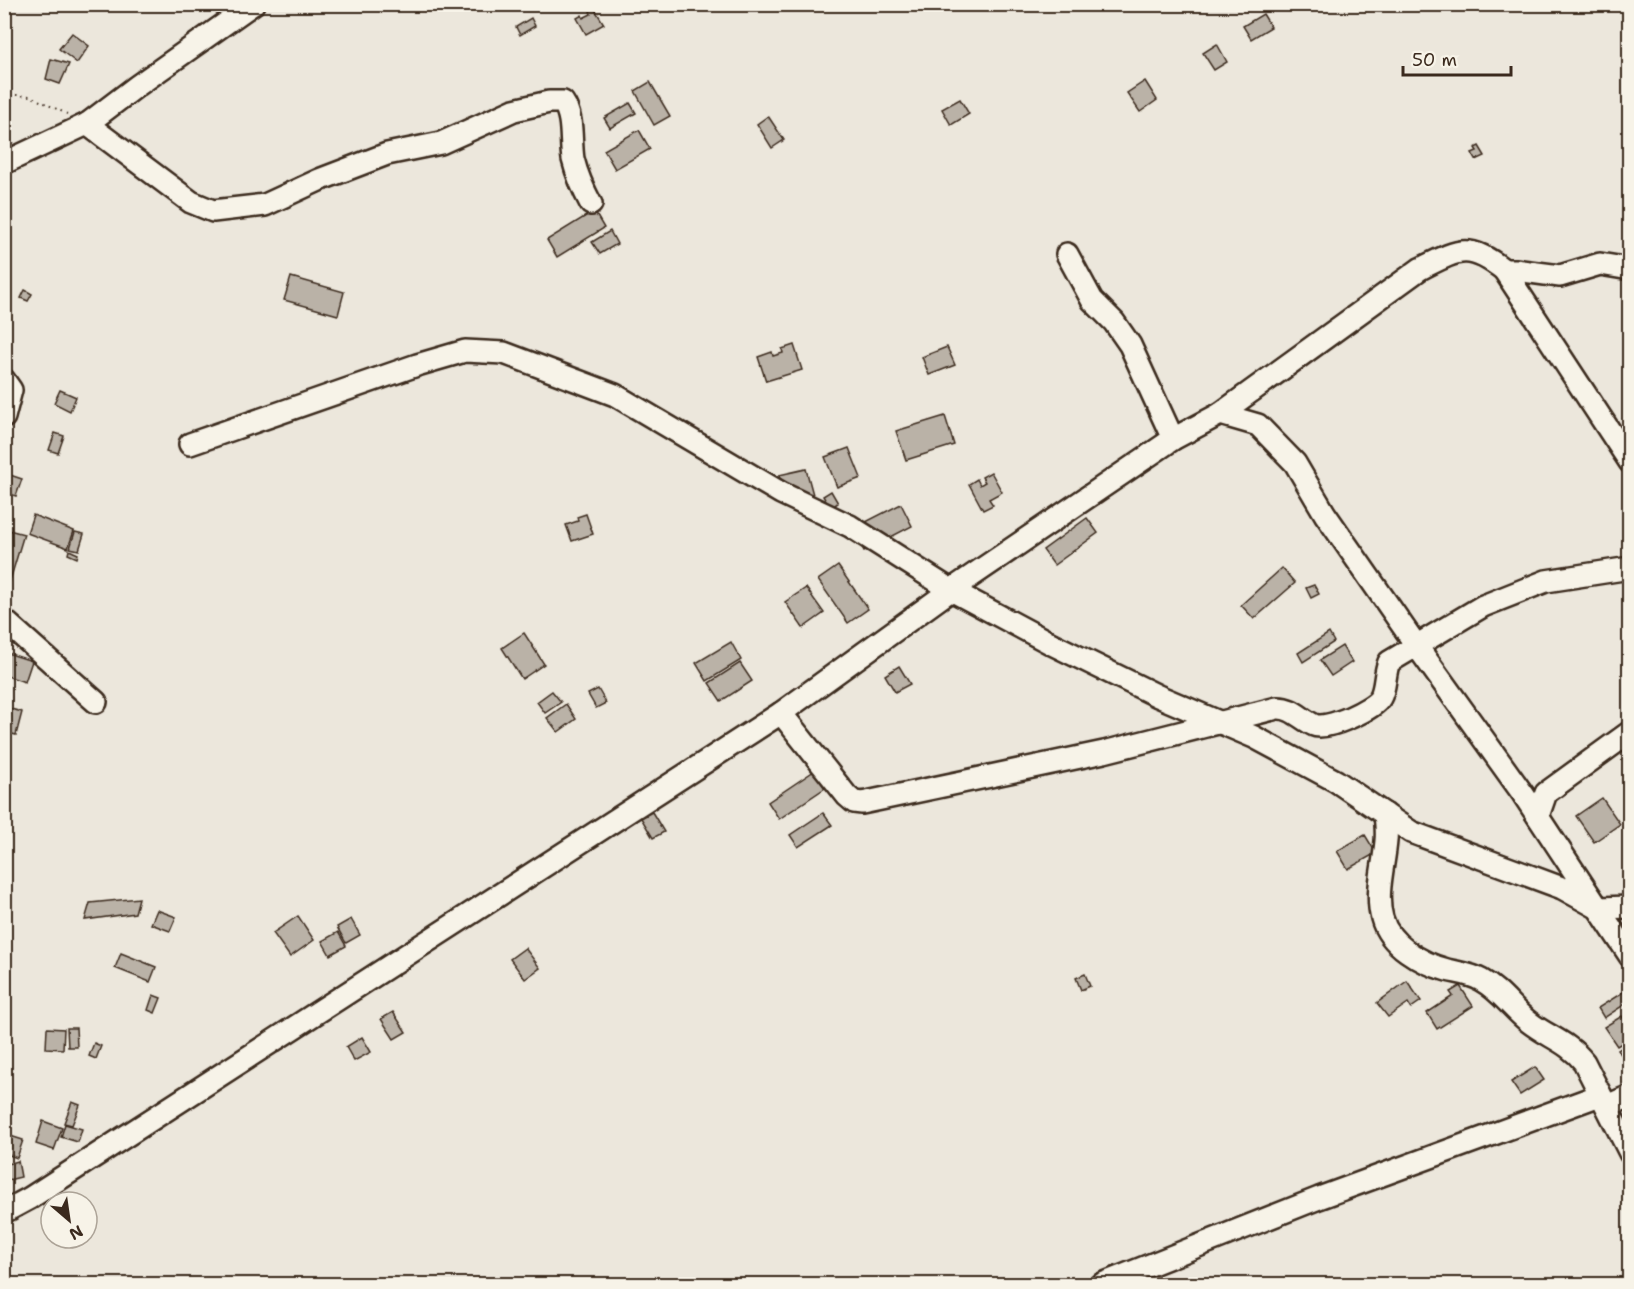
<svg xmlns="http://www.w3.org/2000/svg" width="1634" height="1289" viewBox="0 0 1634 1289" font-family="'Shantell Sans',sans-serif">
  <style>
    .building { fill: #bab2a7; stroke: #3b2a1e; stroke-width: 1.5 }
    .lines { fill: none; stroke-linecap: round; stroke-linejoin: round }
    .minor-casing { stroke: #3b2a1e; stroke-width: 26 }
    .path { stroke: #3b2a1e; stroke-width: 2; stroke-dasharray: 1.5 4.5; stroke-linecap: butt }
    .minor { stroke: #f7f3e8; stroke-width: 21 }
  </style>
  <rect width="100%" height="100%" fill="#ece7dc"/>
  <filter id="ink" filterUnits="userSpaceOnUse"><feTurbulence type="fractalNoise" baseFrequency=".0167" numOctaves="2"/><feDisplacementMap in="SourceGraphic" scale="12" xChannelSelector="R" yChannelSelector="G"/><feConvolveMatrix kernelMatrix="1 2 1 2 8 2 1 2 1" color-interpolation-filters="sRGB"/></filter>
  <g filter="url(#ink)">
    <g class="building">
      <path d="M594 8 604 24 586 34 577 18 582 15 583 18 591 14 590 11Z"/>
      <path d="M1263 14 1271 27 1251 39 1243 26Z"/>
      <path d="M531 18 535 26 520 35 516 27Z"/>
      <path d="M72 33 89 46 77 63 59 49Z"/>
      <path d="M1217 44 1227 62 1214 70 1203 53Z"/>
      <path d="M51 59 69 64 60 84 46 79Z"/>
      <path d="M1145 81 1157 100 1140 112 1127 93Z"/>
      <path d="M650 82 670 116 654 125 635 91Z"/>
      <path d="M960 99 969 114 951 125 942 109Z"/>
      <path d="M630 103 636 113 610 128 604 118Z"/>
      <path d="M768 116 784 140 772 148 757 124Z"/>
      <path d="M639 130 650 149 615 169 604 150Z"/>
      <path d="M1479 146 1485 156 1476 160 1472 153 1477 151 1475 148Z"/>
      <path d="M594 211 604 228 557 257 547 240Z"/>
      <path d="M610 231 617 244 600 254 592 242Z"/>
      <path d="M291 277 344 292 338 315 284 300Z"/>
      <path d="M25 290 32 294 28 301 21 298Z"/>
      <path d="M794 345 802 370 766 381 758 357 772 352 773 356 783 353 782 349Z"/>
      <path d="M947 347 955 365 929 375 922 357Z"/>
      <path d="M60 390 76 397 70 411 54 403Z"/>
      <path d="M945 416 954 445 906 460 896 431Z"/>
      <path d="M55 433 64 436 58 453 49 450Z"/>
      <path d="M849 448 861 478 837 487 825 457Z"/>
      <path d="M806 469 815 502 788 509 779 475Z"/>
      <path d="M991 472 1002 492 989 499 993 505 983 510 969 484 977 479 980 485 985 482 982 477Z"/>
      <path d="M4 473 22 479 16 496 4 492Z"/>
      <path d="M831 491 838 503 830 508 823 496Z"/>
      <path d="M901 504 912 526 864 551 852 529Z"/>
      <path d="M586 514 593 534 572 541 566 525 578 521 577 517Z"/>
      <path d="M33 515 74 531 68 548 27 533Z"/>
      <path d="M1087 518 1098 533 1054 565 1043 550Z"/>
      <path d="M5 529 24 534 8 587 4 586Z"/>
      <path d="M75 532 84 534 79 550 70 548Z"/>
      <path d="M69 550 78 554 77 558 68 554Z"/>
      <path d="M838 566 868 609 848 623 818 580Z"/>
      <path d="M1282 568 1295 583 1254 619 1241 605Z"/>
      <path d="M1314 585 1319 594 1311 598 1306 588Z"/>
      <path d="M806 588 824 613 803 628 785 602Z"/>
      <path d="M524 633 544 664 522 679 502 648Z"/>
      <path d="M1329 633 1334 642 1303 662 1298 653Z"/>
      <path d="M731 642 741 660 707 681 696 663Z"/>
      <path d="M1342 646 1352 662 1331 676 1320 660Z"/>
      <path d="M4 652 32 661 25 682 4 675Z"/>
      <path d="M740 663 752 681 721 701 709 683Z"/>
      <path d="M899 666 910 684 895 692 885 675Z"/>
      <path d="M598 689 606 703 596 708 588 694Z"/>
      <path d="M552 691 561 702 545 713 537 702Z"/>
      <path d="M566 704 576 719 558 732 547 718Z"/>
      <path d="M4 707 22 712 16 735 4 732Z"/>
      <path d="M814 771 825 788 779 819 768 802Z"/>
      <path d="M1602 798 1620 824 1594 842 1576 816Z"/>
      <path d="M652 812 664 832 653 838 641 818Z"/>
      <path d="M823 813 832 825 798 847 790 835Z"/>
      <path d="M1365 835 1376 853 1348 869 1337 851Z"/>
      <path d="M139 898 135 913 85 920 90 903Z"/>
      <path d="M157 910 176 917 170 931 151 924Z"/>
      <path d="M298 916 314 940 290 957 273 933Z"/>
      <path d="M351 919 360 935 346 943 337 927Z"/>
      <path d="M338 932 346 946 330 955 322 941Z"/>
      <path d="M525 948 540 968 525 979 510 959Z"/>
      <path d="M121 953 156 967 150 982 115 968Z"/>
      <path d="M1085 974 1090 986 1081 990 1076 978Z"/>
      <path d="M1407 981 1421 1001 1411 1008 1408 1003 1388 1017 1377 1003Z"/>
      <path d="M1460 986 1473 1006 1437 1029 1427 1013 1453 996 1450 992Z"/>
      <path d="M1628 989 1630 1001 1604 1018 1598 1008Z"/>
      <path d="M153 995 161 998 155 1013 148 1010Z"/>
      <path d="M393 1012 406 1032 394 1039 381 1019Z"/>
      <path d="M1622 1016 1630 1028V1038L1617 1046 1604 1027Z"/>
      <path d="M47 1028 64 1029 63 1049 46 1048Z"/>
      <path d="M67 1028H76L77 1047H68Z"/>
      <path d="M362 1037 371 1052 354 1061 346 1047Z"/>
      <path d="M1630 1042V1064L1628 1065 1618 1050Z"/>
      <path d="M94 1043 101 1046 96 1059 89 1056Z"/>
      <path d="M1535 1067 1544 1080 1520 1095 1511 1082Z"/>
      <path d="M72 1102 80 1105 72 1125 64 1123Z"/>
      <path d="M43 1121 62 1128 54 1150 36 1144Z"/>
      <path d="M65 1124 82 1129 78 1142 61 1137Z"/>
      <path d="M4 1134 23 1140 17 1158 4 1153Z"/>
      <path d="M18 1161 21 1177 4 1181V1165Z"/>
    </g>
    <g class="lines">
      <g class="minor-casing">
        <g id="minor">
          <path d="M87 124 191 202 213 211 265 205 319 180 387 154 441 143 514 110 549 102H563C574 118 570 140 573 159 577 175 583 189 591 204"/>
          <path d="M4 163 87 124 137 86 253 4"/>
          <path d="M1067 254 1092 300 1114 322 1130 345 1173 439"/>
          <path d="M1504 270H1515L1560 276 1600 264 1630 269"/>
          <path d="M4 380 11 390 4 417"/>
          <path d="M1220 414 1258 425 1295 463 1325 514 1416 645 1523 794 1598 908 1630 907"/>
          <path d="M190 444 417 365 465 351 504 353 615 395 781 493 850 526 951 590 1052 644 1158 696 1254 737 1336 781 1411 832 1562 888 1598 908 1630 956"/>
          <path d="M4 620 96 702"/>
          <path d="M781 713 847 796 854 802 862 803 1104 752 1277 708C1292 707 1301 719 1314 725 1326 731 1374 709 1380 698 1386 688 1384 674 1389 662L1483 606 1546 581 1630 568"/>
          <path d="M1385 814C1386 823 1387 832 1386 841 1384 866 1375 894 1382 918 1389 945 1421 963 1447 970 1459 973 1470 974 1481 980 1501 991 1512 1009 1529 1022 1548 1037 1568 1042 1584 1062L1630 1153"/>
          <path d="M1538 816 1546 793 1630 732"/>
          <path d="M1607 1106 1630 1096"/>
          <path d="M4 1212 30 1198 781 713 951 590 1173 439 1220 414 1420 269C1458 250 1468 242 1504 270L1630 462"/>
          <path d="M1102 1284 1319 1198 1600 1095"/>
        </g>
      </g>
      <path class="path" d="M4 94 30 96 67 114"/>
      <use href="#minor" class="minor"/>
    </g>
  </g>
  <rect width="1634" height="1289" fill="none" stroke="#f7f3e8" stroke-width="24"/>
  <rect x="12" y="12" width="1610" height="1265" fill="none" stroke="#3b2a1e" stroke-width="2" filter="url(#ink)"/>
  <g transform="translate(69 1220) rotate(151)"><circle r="28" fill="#f7f3e8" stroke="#aca397" stroke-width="1.5"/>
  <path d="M0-4.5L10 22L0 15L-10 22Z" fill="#3b2a1e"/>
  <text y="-9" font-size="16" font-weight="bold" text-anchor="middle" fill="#3b2a1e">N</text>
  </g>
  <path d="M1403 66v9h108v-9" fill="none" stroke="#3b2a1e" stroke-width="3"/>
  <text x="1412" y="66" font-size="18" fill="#3b2a1e" stroke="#f7f3e8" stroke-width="4.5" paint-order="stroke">50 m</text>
</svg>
